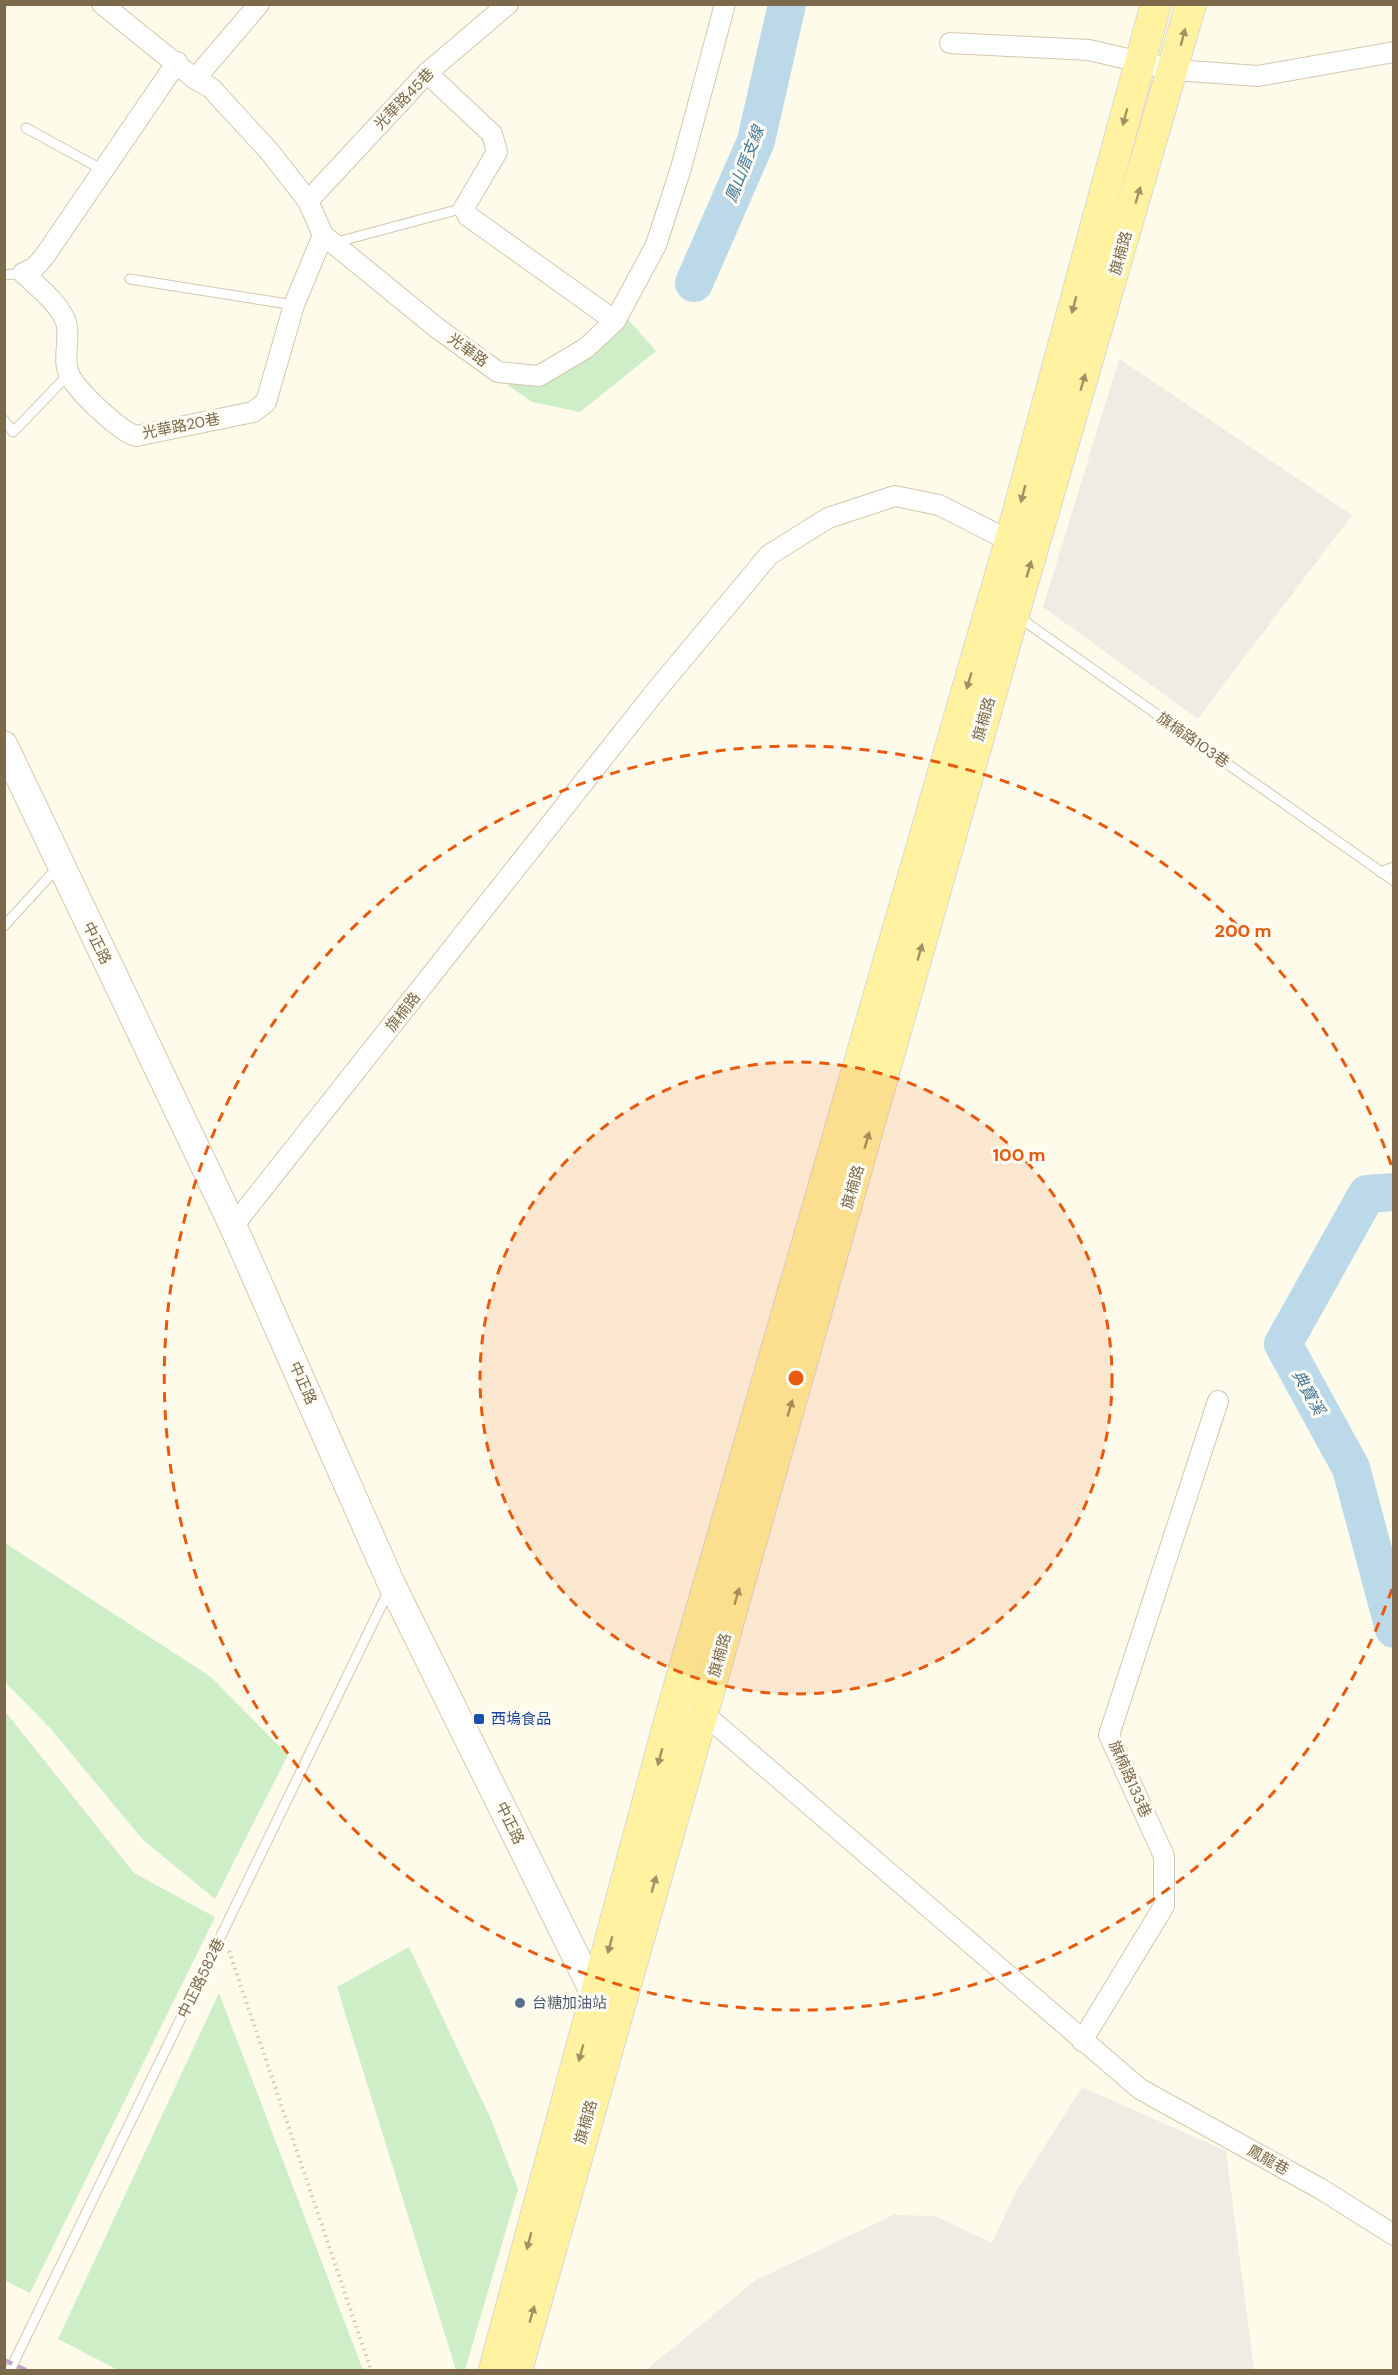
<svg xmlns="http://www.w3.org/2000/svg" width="1398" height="2375" viewBox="0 0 1398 2375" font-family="'DM Sans','Noto Sans TC',sans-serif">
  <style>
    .industrial { fill: #efece3 }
    .green { fill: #cdeec7 }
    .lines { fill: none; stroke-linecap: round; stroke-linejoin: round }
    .river { stroke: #bcd9ea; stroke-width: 38 }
    .lane-casing { stroke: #d3c7ae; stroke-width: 11 }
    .street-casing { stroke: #d3c7ae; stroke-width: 22 }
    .secondary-casing { stroke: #d6c8ac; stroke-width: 29 }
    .primary-casing { stroke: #ddd8d0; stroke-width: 32 }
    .path { stroke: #dcc6a2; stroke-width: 4; stroke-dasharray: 1.5 4.5; stroke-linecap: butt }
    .lane { stroke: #fff; stroke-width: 9 }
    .street { stroke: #fff; stroke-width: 20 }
    .secondary { stroke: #fff; stroke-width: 27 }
    .primary { stroke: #fff2a1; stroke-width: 30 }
    .rail { stroke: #c2a6cb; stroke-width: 4.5; stroke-dasharray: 9 6; stroke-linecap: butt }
    .oneway { fill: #a39164 }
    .ring { fill: none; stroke: #e8590c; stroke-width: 3; stroke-dasharray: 10 8 }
    .transit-dot { fill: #1a4fb4; stroke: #fffdf3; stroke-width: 2 }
    .service-dot { fill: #5c6f8a; stroke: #fffdf3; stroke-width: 2 }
    .labels { text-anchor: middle; stroke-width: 6; stroke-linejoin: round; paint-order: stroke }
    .street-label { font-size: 15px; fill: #7c684a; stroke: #fffdf3 }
    .transit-label { font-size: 15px; fill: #164399; stroke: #fffdf3; text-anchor: start }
    .service-label { font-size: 15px; fill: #4e5e75; stroke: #fffdf3; text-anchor: start }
    .water-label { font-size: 16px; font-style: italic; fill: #479; stroke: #fffdf3 }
    .centre { fill: #e8590c; stroke: #fffdf3; stroke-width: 3 }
    .ring-label { font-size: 18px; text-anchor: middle; font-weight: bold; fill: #e8590c; stroke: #fffdf3; stroke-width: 6; stroke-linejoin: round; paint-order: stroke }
  </style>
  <rect width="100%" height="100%" fill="#fefbeb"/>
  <g class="industrial">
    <path d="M1119 359 1352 515 1198 719 1043 607Z"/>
    <path d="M1082 2087 1226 2151 1254 2370H646L756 2280 893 2215 935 2216 992 2243 1017 2190Z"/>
  </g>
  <g class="green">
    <path d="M625 316 656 351 580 412 532 402 502 381 536 380Z"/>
    <path d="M5 1543 211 1677 288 1755 215 1899 143 1840 50 1728 5 1682Z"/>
    <path d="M4 1710 134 1873 215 1917 30 2293 4 2280Z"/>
    <path d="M409 1947 490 2117 518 2189 465 2370H456L337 1987Z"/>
    <path d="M219 1993 363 2370H118L58 2339Z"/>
  </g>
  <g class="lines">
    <g class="river">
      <path d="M694 283 756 141 787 4"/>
      <path d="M1394 1192 1367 1194 1283 1344 1351 1468 1394 1629"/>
    </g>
    <g class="lane-casing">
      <g id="lane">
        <path d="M26 128 103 170"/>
        <path d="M333 243 464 208"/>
        <path d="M4 275 23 273"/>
        <path d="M130 279 294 305"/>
        <path d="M4 420 13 432 69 374"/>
        <path d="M1017 616 1394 881"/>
        <path d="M1380 872 1394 867"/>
        <path d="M4 926 58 867"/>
        <path d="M10 2370 389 1590"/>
      </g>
    </g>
    <g class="street-casing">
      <g id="street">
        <path d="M102 4 195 79 211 88 269 151 308 201 323 235 437 328 498 372 539 376 586 348 615 321 656 245 681 168 725 4"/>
        <path d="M950 43 1089 50 1174 70 1258 76 1394 52"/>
        <path d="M177 62 44 257 34 268 23 273C38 287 59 303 66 322 71 338 62 358 69 374 76 390 119 431 136 436L253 412 266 402 294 305 323 235"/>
        <path d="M427 73 492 134 497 152 464 208 468 216 615 321"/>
        <path d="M195 79 259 4"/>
        <path d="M308 201 427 73 508 4"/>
        <path d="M233 1226 655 692 769 555 828 518 895 496 939 505 1010 541"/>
        <path d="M694 1709 703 1713 1140 2089 1321 2189 1394 2235"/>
        <path d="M1082 2041 1164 1906V1856L1109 1735 1218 1401"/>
      </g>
    </g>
    <g class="secondary-casing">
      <path id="secondary" d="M4 745 233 1226 392 1585 596 1997 607 1999"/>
    </g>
    <g class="primary-casing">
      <g id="primary">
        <path d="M494 2370 675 1700 1010 541 1156 4"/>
        <path d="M517 2370 1005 645 1191 4"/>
      </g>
    </g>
    <path class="path" d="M229 1951 371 2370"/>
    <use href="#lane" class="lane"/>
    <use href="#street" class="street"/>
    <use href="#secondary" class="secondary"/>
    <use href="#primary" class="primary"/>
    <path class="rail" d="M4 2360 26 2370"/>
  </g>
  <defs><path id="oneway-solid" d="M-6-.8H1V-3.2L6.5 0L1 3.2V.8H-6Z" transform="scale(1.5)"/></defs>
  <g class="oneway">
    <use href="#oneway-solid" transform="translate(1183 37) rotate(-75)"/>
    <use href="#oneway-solid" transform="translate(1125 117) rotate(105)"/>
    <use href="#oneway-solid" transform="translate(1138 195) rotate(-74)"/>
    <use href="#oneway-solid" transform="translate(1074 305) rotate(105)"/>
    <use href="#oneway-solid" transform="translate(1083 382) rotate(-74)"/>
    <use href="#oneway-solid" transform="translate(1023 494) rotate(105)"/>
    <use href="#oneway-solid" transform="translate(1029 569) rotate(-74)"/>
    <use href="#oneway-solid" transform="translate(969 681) rotate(106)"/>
    <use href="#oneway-solid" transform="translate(920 952) rotate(-74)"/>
    <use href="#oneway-solid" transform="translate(867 1140) rotate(-74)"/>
    <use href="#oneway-solid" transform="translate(790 1408) rotate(-74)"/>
    <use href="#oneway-solid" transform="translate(737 1596) rotate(-74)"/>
    <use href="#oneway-solid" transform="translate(660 1757) rotate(105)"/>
    <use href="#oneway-solid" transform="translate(654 1884) rotate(-74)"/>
    <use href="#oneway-solid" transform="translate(610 1945) rotate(105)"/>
    <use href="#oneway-solid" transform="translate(581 2053) rotate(105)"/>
    <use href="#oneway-solid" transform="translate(529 2241) rotate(105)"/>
    <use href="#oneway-solid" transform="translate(532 2314) rotate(-74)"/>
  </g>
  <circle cx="796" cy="1378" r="316" fill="#e8590c" fill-opacity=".12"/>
  <g class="ring">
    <circle cx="796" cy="1378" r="316"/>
    <path d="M1392 1589A632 632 0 1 1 1392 1167"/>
  </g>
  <rect class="transit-dot" x="473" y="1713" width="12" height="12" rx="3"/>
  <circle class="service-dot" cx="520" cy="2003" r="6"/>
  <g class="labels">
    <g class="street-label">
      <text transform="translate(404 99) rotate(-46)" y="5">光華路45巷</text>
      <text transform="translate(1121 253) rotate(-74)" y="5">旗楠路</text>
      <text transform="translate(468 350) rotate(36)" y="5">光華路</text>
      <text transform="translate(181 426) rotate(-11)" y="5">光華路20巷</text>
      <text transform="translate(984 719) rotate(-74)" y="5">旗楠路</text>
      <text transform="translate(1193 740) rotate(35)" y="5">旗楠路103巷</text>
      <text transform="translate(97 943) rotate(64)" y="5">中正路</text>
      <text transform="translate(403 1012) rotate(-52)" y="5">旗楠路</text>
      <text transform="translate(853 1187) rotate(-74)" y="5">旗楠路</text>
      <text transform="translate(303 1383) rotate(66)" y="5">中正路</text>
      <text transform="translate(720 1655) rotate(-74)" y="5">旗楠路</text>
      <text transform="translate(1130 1779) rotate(66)" y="5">旗楠路133巷</text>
      <text transform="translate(510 1823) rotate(64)" y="5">中正路</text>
      <text transform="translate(201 1978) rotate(-64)" y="5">中正路582巷</text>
      <text transform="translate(586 2122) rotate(-74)" y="5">旗楠路</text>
      <text transform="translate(1268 2160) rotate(29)" y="5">鳳龍巷</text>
    </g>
    <g class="transit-label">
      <text x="491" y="1724">西塢食品</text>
    </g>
    <g class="service-label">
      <text x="532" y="2008">台糖加油站</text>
    </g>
    <g class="water-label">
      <text transform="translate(744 164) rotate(-69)" y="6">鳳山厝支線</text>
      <text transform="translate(1309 1392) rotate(61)" y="6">典寶溪</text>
    </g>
  </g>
  <circle cx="796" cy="1378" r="9" class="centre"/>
  <g class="ring-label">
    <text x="1243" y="937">200 m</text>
    <text x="1019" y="1161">100 m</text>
  </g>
  <rect width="1398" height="2375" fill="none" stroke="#7c684a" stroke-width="12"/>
</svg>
